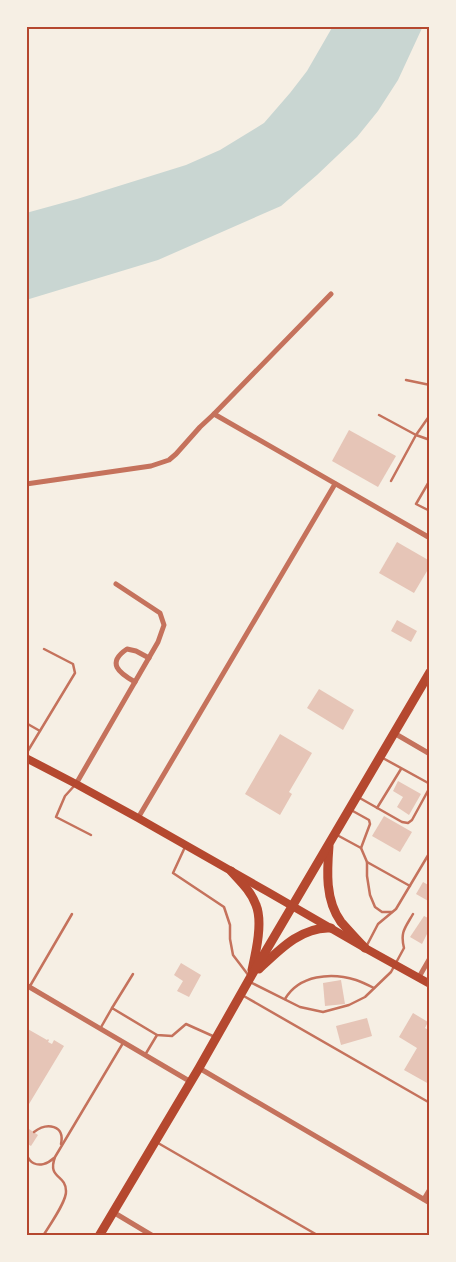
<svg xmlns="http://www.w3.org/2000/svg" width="456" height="1262" viewBox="0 0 456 1262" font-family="'Archivo Narrow',sans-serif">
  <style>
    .water { fill: #c9d6d2 }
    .building { fill: #e6c5b7 }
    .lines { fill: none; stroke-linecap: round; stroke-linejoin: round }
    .service { stroke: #c5725c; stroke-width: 2.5 }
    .minor { stroke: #c5725c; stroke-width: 5 }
    .secondary { stroke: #b5482f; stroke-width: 8 }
    .primary { stroke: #b5482f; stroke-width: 9 }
    .neatline { fill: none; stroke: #b5482f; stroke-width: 2 }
  </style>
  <rect width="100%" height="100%" fill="#f6efe4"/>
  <path class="water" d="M333 26H423L398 80 378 111 357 137 317 175 281 206 158 260 26 300V213L77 199 186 165 220 150 264 123 290 93 307 71Z"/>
  <g class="building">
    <path d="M349 430 396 456 378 487 332 461Z"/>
    <path d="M397 542 430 561V566L414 593 379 573Z"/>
    <path d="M397 620 417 631 411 642 391 631Z"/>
    <path d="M319 689 354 710 343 730 307 708Z"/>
    <path d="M280 734 312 753 289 792 292 794 280 815 245 794Z"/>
    <path d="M398 781 421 794 409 815 397 807 403 797 393 791Z"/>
    <path d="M384 816 412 832 400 852 372 836Z"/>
    <path d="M423 882 430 886V902L416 894Z"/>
    <path d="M424 916 430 919V928L422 944 410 937Z"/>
    <path d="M181 963 201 975 189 997 177 991 183 981 174 975Z"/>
    <path d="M341 980 345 1004 325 1006 323 983Z"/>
    <path d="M413 1013 428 1022 425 1028 430 1031 429 1084 404 1070 417 1048 399 1037Z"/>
    <path d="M367 1018 372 1036 341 1045 336 1026Z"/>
    <path d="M26 1028 47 1040 48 1039 49 1040 48 1042 52 1044 54 1040 64 1046 26 1109Z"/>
    <path d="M26 1127 38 1135 31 1146 26 1143Z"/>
  </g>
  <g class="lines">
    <g class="service">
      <path d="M406 380 430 385"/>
      <path d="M379 415 416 435 430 440"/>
      <path d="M430 480 416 504 430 511"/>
      <path d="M391 481 416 435 430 415"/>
      <path d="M26 723 40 731"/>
      <path d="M26 754 75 673 73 664 44 649"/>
      <path d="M381 757 430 784"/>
      <path d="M75 785 65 796 56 817 91 835"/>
      <path d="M358 797 402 822 408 823 412 820 430 787"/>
      <path d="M377 808 401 769"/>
      <path d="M351 810 369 820 370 824 361 848"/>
      <path d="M337 835 361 848 367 862V876L370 895 375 907 382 912H392"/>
      <path d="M185 847 173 873 224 907 230 925V939L233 955 249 976"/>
      <path d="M367 862 410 886"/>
      <path d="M366 947 378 924 396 909 430 852"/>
      <path d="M250 982 300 1007 323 1012 349 1005 365 997 391 972 404 948C400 932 405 928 413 914"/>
      <path d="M30 986 72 914"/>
      <path d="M242 995 430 1103"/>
      <path d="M285 999C299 975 331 972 356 980 362 982 368 985 374 988"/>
      <path d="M112 1008 133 974"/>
      <path d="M100 1029 112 1008 157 1035 172 1036 186 1024 215 1037"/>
      <path d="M145 1055 157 1035"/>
      <path d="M34 1132C47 1122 65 1125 61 1144"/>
      <path d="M27 1143C23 1164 40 1171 54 1158"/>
      <path d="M158 1143 319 1236"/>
      <path d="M43 1236C49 1226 67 1201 66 1191 66 1174 47 1179 55 1157L123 1043"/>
    </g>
    <g class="minor">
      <path d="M214 414 430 538"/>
      <path d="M26 484 151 466 169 460 176 454 200 427 214 414 331 294"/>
      <path d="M135 682C119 673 106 663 127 649L136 651 149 658"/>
      <path d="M394 733 430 754"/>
      <path d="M76 784 158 642 164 625 160 613 116 584"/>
      <path d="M138 818 335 484"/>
      <path d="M419 977 430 958"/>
      <path d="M26 985 191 1082"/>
      <path d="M199 1068 430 1203"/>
      <path d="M424 1199 430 1189"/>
      <path d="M113 1212 153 1236"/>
    </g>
    <path class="secondary" d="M26 758 76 784 138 818 268 892 365 948 430 984"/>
    <g class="primary">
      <path d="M329 846C327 871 325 900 341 922 349 931 357 940 365 948"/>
      <path d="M231 871C240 881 251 891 256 905 263 922 256 952 252 970"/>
      <path d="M259 969C279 950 302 926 331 928"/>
      <path d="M99 1236 199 1068 250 978 430 672"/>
    </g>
  </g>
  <rect width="456" height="1262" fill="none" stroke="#f6efe4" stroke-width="55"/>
  <rect x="28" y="28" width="400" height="1206" class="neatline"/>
</svg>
